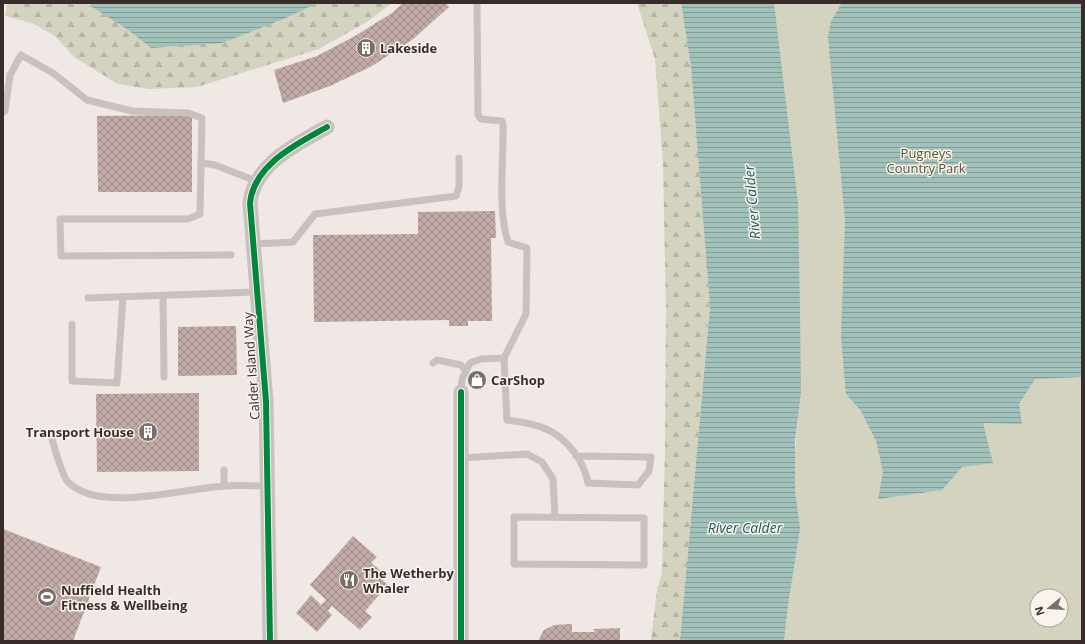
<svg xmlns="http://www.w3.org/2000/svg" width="1085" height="644" viewBox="0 0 1085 644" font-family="'Open Sans',sans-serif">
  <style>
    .forest { fill: url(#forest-firs) }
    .green { fill: #d3d3bf; fill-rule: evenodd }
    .water { fill: url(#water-rules) }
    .building { fill: url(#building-cross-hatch) }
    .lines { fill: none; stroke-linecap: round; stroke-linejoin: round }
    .lane { stroke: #c8c1bd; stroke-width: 7 }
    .street { stroke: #c8c1bd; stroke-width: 15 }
    .cycleway-casing { stroke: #faf2ed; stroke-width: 8 }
    .cycleway { stroke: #00873e; stroke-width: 6 }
    .labels { text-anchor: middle; stroke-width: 3; stroke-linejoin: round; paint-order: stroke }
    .poi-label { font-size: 13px; font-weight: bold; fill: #392d2b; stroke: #faf2ed; text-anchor: start }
    .park-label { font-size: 13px; fill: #4f572f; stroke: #faf2ed }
    .street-label { font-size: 13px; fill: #392d2b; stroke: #faf2ed }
    .water-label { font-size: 14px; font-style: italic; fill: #215b56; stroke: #faf2ed }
  </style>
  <defs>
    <pattern id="forest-firs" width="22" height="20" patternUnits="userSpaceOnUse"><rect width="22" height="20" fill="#d3d3bf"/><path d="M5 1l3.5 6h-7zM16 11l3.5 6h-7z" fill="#b6b5a4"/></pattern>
    <pattern id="water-rules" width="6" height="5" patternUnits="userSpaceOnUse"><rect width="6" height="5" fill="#a1c1bb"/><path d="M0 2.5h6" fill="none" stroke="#849d98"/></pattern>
    <pattern id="building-cross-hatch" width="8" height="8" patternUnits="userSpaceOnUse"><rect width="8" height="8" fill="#c2aaa6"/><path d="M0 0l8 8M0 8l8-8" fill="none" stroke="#9f8b87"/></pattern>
  </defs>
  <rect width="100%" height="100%" fill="#efe8e4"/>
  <g class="forest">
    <path d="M8 3H92V7L128 30 151 48 286 18 318 3H392L370 20 319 49 197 87 149 89 118 84 74 57 55 36 34 24 5 16Z"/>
    <path d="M637 3H681L691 67 710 303 680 641H651L657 589 662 573 665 449 666 309 663 164 655 59Z"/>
  </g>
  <path class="green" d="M749 3H1082V641H780L799 404ZM1037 596H1061V620H1037Z"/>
  <g class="water">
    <path d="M92 3H318L286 18 222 43 151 48 128 30 92 7Z"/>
    <path d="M681 3H774L798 203 800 310 801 392 795 442V490L800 529 788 605 784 641H680L710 306 691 67Z"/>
    <path d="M842 3H1082V377L1035 379 1019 404 1022 424 983 423 993 463 962 467 942 490 878 499 883 472 876 441 861 411 846 394 841 337 845 220 828 37 831 21Z"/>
  </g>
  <g class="building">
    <path d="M403 3H445L449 7 412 40 372 66 330 86 283 103 274 70 317 56 355 36 392 13Z"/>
    <path d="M192 115V192H98L97 116Z"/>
    <path d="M495 211 496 238H491L492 321H468V326H449V320L314 322 313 235 418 234V212Z"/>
    <path d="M236 326 237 375 178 376V327Z"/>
    <path d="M199 393V471L97 472 96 394Z"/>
    <path d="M3 529 101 567 73 641H3Z"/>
    <path d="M353 536 377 557 371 563 381 571 377 575 388 585 365 611 372 617 360 630 332 606 328 611 332 615 317 632 296 613 311 595 321 605 326 600 310 585Z"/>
    <path d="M572 624V632H595L593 629 620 628V641H538L544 630 554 625Z"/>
  </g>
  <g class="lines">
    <g class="lane">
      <path d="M477 3 478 115 481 119 502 121 503 124C504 162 497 207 508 242L527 248 526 314 504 358 507 420C520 422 534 423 546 429 567 438 584 461 588 483L638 485 649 471 651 457 576 456"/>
      <path d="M3 112 5 111 10 75 21 55 53 73 87 100 132 111 188 113 202 118 200 214 188 219H60L61 256 231 255"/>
      <path d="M201 163 215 165 256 181"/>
      <path d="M252 244 293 242 315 214 456 196 459 187V158"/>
      <path d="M163 296 164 377"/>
      <path d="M88 298 257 292"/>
      <path d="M72 324V381L117 383 123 297"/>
      <path d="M433 363 437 360 461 365 465 370"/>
      <path d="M461 392 462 379 470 363 481 359 504 358"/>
      <path d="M50 433C53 442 62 477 68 482 100 514 183 488 225 486 239 485 253 486 268 486"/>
      <path d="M461 458 527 454 542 462 553 479 555 517"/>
      <path d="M224 470V486"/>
      <path d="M514 517 644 518V565L514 564Z"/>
    </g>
    <g class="street">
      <path d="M461 392V641"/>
      <path d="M270 641 266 401 250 203C254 164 297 144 327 127"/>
    </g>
    <g class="cycleway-casing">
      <g id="cycleway">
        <path d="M461 392V641"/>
        <path d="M270 641 266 401 250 203C254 164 297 144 327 127"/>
      </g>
    </g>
    <use href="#cycleway" class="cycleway"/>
  </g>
  <defs>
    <g id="building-disc" transform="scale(1)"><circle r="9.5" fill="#796e6c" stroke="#faf2ed"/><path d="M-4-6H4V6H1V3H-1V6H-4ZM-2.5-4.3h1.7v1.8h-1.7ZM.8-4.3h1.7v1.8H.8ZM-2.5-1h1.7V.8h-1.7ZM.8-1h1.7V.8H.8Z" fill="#fff"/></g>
    <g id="shop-disc" transform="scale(1)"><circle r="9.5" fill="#796e6c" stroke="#faf2ed"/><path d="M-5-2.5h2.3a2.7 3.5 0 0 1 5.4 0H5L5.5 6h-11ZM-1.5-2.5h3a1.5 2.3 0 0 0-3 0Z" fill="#fff"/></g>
    <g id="restaurant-disc" transform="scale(1)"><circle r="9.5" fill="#796e6c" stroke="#faf2ed"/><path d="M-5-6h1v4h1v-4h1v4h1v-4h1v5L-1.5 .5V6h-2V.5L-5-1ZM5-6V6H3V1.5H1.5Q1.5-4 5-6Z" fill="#fff"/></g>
    <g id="stadium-disc" transform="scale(1)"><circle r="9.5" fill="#796e6c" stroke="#faf2ed"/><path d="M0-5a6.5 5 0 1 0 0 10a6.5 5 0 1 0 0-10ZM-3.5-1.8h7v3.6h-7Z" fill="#fff"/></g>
  </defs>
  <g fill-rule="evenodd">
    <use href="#building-disc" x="366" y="48"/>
    <use href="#shop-disc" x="477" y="380"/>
    <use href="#building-disc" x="148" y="432"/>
    <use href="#restaurant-disc" x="349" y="580"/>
    <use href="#stadium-disc" x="47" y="597"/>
  </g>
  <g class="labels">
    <g class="poi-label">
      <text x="380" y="53">Lakeside</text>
      <text x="491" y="385">CarShop</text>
      <text x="134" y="437" text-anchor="end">Transport House</text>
      <text x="363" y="578">The Wetherby<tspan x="363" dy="15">Whaler</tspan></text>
      <text x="61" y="595">Nuffield Health<tspan x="61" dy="15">Fitness &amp; Wellbeing</tspan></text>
    </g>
    <g class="park-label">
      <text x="926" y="158">Pugneys<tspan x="926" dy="15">Country Park</tspan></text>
    </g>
    <g class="street-label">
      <text transform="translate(251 366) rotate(-94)" y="5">Calder Island Way</text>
    </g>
    <g class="water-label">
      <text transform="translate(752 202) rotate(-95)" y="5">River Calder</text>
      <text x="745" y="533">River Calder</text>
    </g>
  </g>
  <rect width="1085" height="644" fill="none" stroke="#392d2b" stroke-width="8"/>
  <g transform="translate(1049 608) rotate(252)"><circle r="19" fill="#faf2ed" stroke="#ada39f"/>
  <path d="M0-3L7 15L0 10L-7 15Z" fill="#796e6c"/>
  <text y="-6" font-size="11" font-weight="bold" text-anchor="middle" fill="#392d2b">N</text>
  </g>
</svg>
